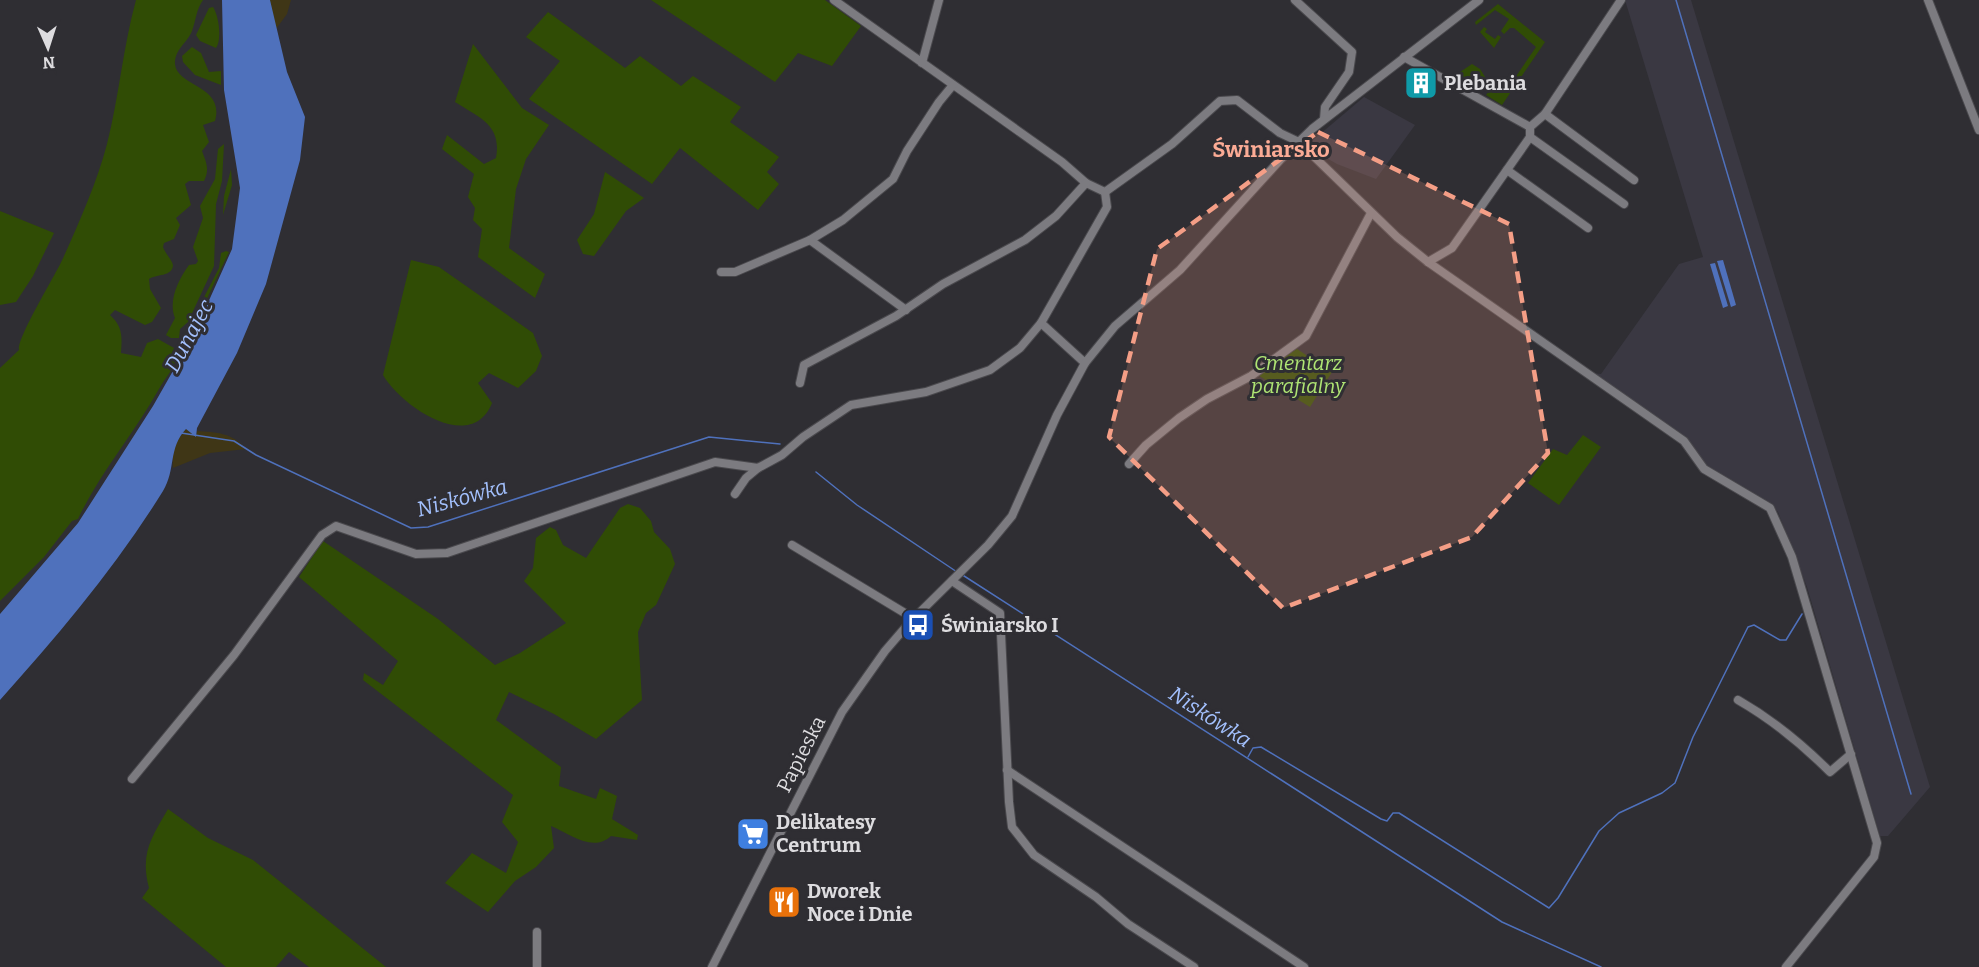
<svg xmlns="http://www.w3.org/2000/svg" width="1979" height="967" viewBox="0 0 1979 967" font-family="Bitter,serif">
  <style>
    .built { fill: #3a3842 }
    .green { fill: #304c05 }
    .sand { fill: #3f3616 }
    .water { fill: #4f71bc }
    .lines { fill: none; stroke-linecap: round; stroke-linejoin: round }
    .stream { stroke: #4f71bc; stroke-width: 1.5 }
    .minor-casing { stroke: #4a494d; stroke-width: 10 }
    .minor { stroke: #7c7b80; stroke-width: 8 }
    .marked { fill: #f49e86; fill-opacity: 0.2; stroke: #f49e86; stroke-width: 4.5; stroke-dasharray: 12 8; stroke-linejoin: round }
    .labels { text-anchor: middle; stroke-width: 6; stroke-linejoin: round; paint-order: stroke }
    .poi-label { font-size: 20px; font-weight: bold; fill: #dddcdf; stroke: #2f2e33; text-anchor: start }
    .park-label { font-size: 20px; font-style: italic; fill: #afe574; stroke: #2f2e33 }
    .street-label { font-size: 20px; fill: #dddcdf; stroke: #2f2e33 }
    .water-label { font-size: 21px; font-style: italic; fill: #a3c0fd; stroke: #2f2e33 }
    .quarter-label { font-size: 22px; font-weight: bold; fill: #fbab95; stroke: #2f2e33 }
  </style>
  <rect width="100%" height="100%" fill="#2f2e33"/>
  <g class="built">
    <path d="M1625 0H1691L1930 787 1888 836H1880L1807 587 1778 512 1771 504 1709 469 1687 441 1592 373 1601 374 1679 264 1703 257Z"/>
    <path d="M1364 97 1415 125 1376 179 1337 164 1306 146Z"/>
  </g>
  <g class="green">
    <path d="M136 0H203C196 10 196 20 192 31 188 42 174 50 175 64 177 87 225 85 215 121L203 125 209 142 202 151C206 162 210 169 204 181H189L185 184 191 205 176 218 180 225 174 239 164 243 163 247C165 253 172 260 173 265 173 277 155 274 149 279L150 289 161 308 152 322 145 325 115 310 110 315C123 327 122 336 121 353L141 357 147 343 158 339 174 348 172 353 177 357C174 369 165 378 159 389 134 434 99 474 78 519L72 521 44 557 0 601V368L19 350C17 337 57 273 64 256 80 220 97 182 107 144 119 97 123 47 136 0Z"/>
    <path d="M651 0H825L861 26 832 66 798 53 775 82Z"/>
    <path d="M1498 4 1545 42 1502 105 1486 95 1493 86 1508 88 1536 47 1514 28H1510L1504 34 1501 31 1509 19 1495 10 1476 25 1475 22Z"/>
    <path d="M213 7C219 16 222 40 216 48L200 41 196 35 209 8Z"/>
    <path d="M548 12 625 68 640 56 681 86 693 76 741 107 730 122 779 157 767 172 779 184 758 210 680 148 652 184 529 99 560 61 526 37Z"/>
    <path d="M1484 27 1487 29 1485 32 1495 39 1498 35 1501 37 1494 48 1480 32Z"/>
    <path d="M473 44 522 108 549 125 526 159 516 189 509 248 545 274 535 298 478 257 482 229 473 220 475 208 468 197 474 174 442 149 447 135 484 164 496 158C502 125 480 118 455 102Z"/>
    <path d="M192 47 201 53 209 72 221 71V85L195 75 183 62 182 56Z"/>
    <path d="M1472 64 1480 69 1487 80 1480 93 1457 81 1455 83 1438 72 1451 78Z"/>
    <path d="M224 144 222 181 216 204 214 266 188 322 180 329 179 338H171L166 335 175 318C168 301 178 280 189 265L196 264 198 261 193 247 203 218 200 206 215 179 218 149Z"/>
    <path d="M231 169 232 185 223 215 224 196Z"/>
    <path d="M605 172 644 198 626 211 594 256 583 254 577 240 594 214Z"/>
    <path d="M0 211 54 233 33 276 16 302 0 305Z"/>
    <path d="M226 251 229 252 187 341 182 340 219 268 221 253Z"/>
    <path d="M411 260 439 267 533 333 542 356 536 371 518 388 489 373 478 383 492 403C471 455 400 405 383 375Z"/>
    <path d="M1297 349 1332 372 1310 407 1256 374Z"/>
    <path d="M1583 435 1601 447 1559 505 1528 483 1553 449 1567 455Z"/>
    <path d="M628 504 640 508 651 521 654 532 670 549 675 564 656 605 646 613 638 632 642 700 596 739 554 714 509 692 496 720 561 767 559 786 596 799 600 788 617 796 612 819 638 835 637 840 611 836C593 853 570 834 551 826L554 848 536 867 515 881 488 912 445 883 472 853 506 873 518 842 502 822 513 795 363 680 364 673 383 685 398 661 299 577 323 541 438 619 495 665 520 653 566 623 524 581 533 568 536 538 550 527 556 530 563 545 586 558 620 508Z"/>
    <path d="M168 809 208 838 253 860 386 967H309L289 952 276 967H226L142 898 149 888C140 854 151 838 168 809Z"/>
  </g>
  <g class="sand">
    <path d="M270 0H291L287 14 276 29Z"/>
    <path d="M186 429 196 436 197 431C216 432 233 433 246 449L210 453 173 468C172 451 175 442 186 429Z"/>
  </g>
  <g class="water">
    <path d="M222 0H270L287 72 305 117 300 160 266 284 237 353 197 428 196 437 186 429C168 448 176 470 163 491 116 567 59 634 0 700V614L78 523 153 406 194 334 232 249 240 188 224 90Z"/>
    <path d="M1723 260 1736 305 1731 307 1717 261Z"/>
    <path d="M1715 263 1728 306 1723 308 1710 264Z"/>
  </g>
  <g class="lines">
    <g class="stream">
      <path d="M1676 0 1911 794"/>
      <path d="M181 433 234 441 256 455 411 528 428 527 709 437 780 444"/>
      <path d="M816 472 857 505 957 572"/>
      <path d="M961 574 1502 922 1601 967"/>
      <path d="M1248 757 1253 748 1261 747 1381 819 1387 821 1393 813H1399L1549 908 1558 898 1599 831 1619 813 1662 793 1675 783 1693 737 1748 627 1754 625 1780 640H1786L1802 614"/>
    </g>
    <g class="minor-casing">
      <g id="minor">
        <path d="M834 0 1062 162 1086 183 1105 192 1172 144 1220 101 1237 100 1280 133 1299 142 1397 237 1428 262 1684 441 1704 469 1770 508 1792 557 1877 843 1874 857 1786 967"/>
        <path d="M1295 0 1352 52 1349 72 1325 107 1324 119"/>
        <path d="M1928 0 1979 130"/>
        <path d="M1404 57 1530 127"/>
        <path d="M922 63 939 0"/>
        <path d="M1545 114 1634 180"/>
        <path d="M1530 137 1624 204"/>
        <path d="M1507 170 1588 228"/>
        <path d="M810 240 843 220 893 179 907 151 939 102 953 85"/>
        <path d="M1428 262 1452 248 1530 137V127L1545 114 1621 0"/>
        <path d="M721 272H735L810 240 906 310"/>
        <path d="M1041 323 1085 363"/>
        <path d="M800 383 804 365 896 316 943 284 1025 240 1056 216 1086 183"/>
        <path d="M1129 464 1146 445 1179 418 1207 399 1251 376 1306 336 1371 213"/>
        <path d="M735 494 746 478 758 468"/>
        <path d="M792 545 913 618"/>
        <path d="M952 581 1000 613 1009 802 1012 827 1034 855 1096 897 1128 924 1194 967"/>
        <path d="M1738 700C1773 720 1802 744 1830 772L1851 754"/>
        <path d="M1007 770 1304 967"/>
        <path d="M132 779 234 655 322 535 336 526 416 554 447 553 715 462 758 468 782 455 803 437 851 405 926 392 990 370 1020 348 1041 323 1107 207 1105 192"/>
        <path d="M537 967V932"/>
        <path d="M712 967 842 712 885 651 910 622 988 545 1012 516 1057 415 1085 363 1115 326 1180 270 1280 160 1312 129 1479 0"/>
      </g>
    </g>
    <use href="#minor" class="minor"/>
  </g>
  <path class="marked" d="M1318 132 1509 224 1548 453 1472 537 1283 608 1109 437 1157 249Z"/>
  <defs>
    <g id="building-square" transform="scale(1.725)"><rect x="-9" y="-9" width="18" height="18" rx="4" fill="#0f9aa8" stroke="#2f2e33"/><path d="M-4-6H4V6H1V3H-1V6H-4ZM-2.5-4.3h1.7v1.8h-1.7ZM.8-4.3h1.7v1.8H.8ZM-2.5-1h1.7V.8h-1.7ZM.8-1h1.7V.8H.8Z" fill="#fff"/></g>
    <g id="bus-square" transform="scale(1.725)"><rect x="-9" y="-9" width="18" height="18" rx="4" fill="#1a4fb4" stroke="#2f2e33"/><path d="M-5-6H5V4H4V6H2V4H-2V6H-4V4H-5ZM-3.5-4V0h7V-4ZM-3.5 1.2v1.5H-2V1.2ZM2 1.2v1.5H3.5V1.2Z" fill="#fff"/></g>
    <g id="supermarket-square" transform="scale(1.725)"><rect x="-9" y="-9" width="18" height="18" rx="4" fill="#3f7fe0" stroke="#2f2e33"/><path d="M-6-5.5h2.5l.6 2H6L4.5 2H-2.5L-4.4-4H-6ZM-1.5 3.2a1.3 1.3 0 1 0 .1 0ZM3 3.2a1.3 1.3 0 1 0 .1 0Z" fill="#fff"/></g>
    <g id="restaurant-square" transform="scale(1.725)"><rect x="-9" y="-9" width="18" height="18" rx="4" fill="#e8710a" stroke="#2f2e33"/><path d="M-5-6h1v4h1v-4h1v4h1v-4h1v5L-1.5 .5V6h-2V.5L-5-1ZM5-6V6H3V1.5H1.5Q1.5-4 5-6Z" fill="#fff"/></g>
  </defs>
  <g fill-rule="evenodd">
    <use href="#building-square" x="1421" y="83"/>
    <use href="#bus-square" x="918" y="625"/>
    <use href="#supermarket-square" x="753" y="834"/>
    <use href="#restaurant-square" x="784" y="902"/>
  </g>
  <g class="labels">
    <g class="poi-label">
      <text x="1444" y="90">Plebania</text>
      <text x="941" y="632">Świniarsko I</text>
      <text x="776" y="829">Delikatesy<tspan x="776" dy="23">Centrum</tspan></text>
      <text x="807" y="898">Dworek<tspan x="807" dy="23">Noce i Dnie</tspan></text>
    </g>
    <g class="park-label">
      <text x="1298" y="370">Cmentarz<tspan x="1298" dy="23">parafialny</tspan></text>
    </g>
    <g class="street-label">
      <text transform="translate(801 754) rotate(-63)" y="7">Papieska</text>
    </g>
    <g class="water-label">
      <text transform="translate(189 336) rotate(-62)" y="7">Dunajec</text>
      <text transform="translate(462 498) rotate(-15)" y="7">Niskówka</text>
      <text transform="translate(1210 717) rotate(33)" y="7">Niskówka</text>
    </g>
    <g class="quarter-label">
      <text x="1271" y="157">Świniarsko</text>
    </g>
  </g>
  <g transform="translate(48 48) rotate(177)" stroke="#2f2e33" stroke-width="4.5" paint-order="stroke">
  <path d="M0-4.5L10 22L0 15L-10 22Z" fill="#dddcdf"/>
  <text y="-9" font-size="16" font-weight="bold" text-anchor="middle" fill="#dddcdf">N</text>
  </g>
</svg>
